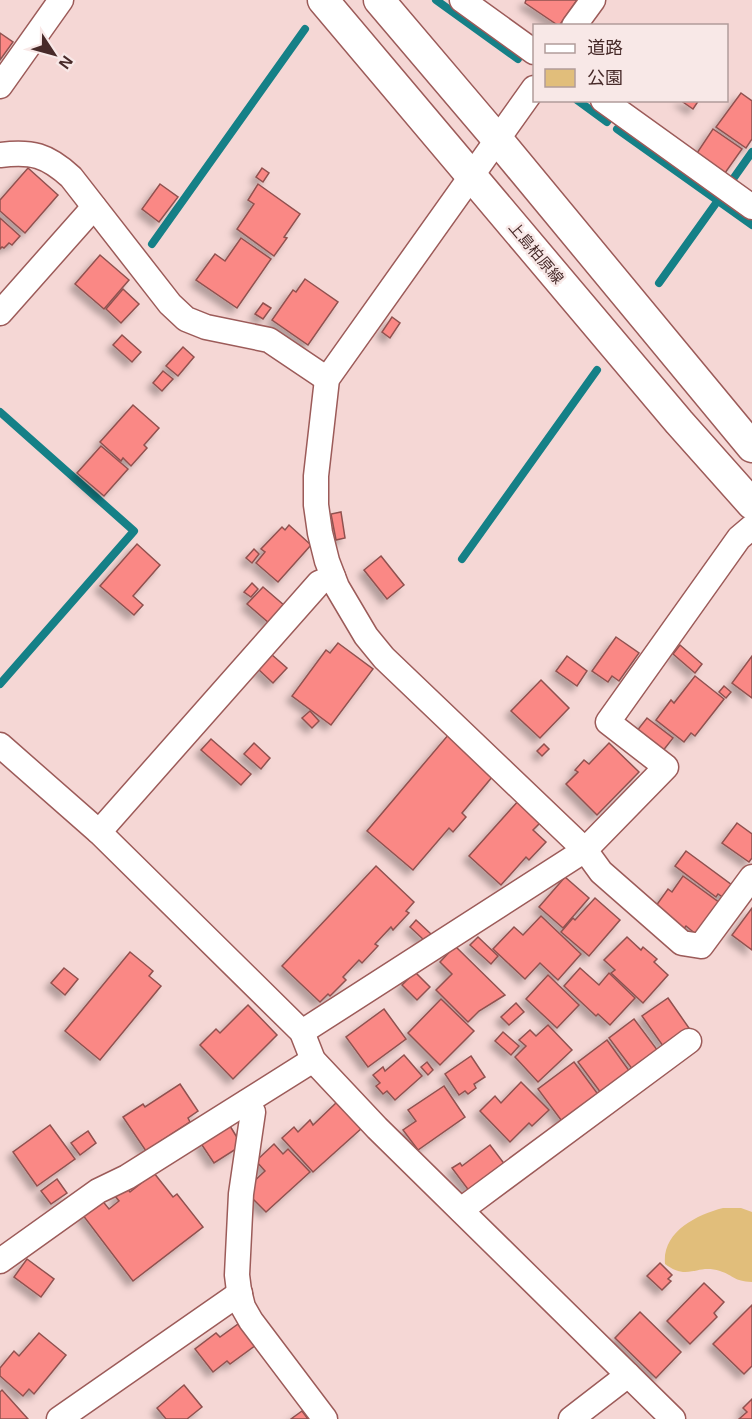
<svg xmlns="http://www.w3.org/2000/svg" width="752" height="1419" viewBox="0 0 752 1419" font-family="Arial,'Noto Sans JP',sans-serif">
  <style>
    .green { fill: #e1be7b }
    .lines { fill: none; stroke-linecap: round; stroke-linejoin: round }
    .stream { stroke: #158087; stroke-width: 8 }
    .building { fill: #fa8885; stroke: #90514f; stroke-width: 1.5; filter: url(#shadow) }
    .minor-casing { stroke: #9c5b59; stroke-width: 27 }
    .tertiary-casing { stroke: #9c5b59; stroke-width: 33 }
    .minor { stroke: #fff; stroke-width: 24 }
    .tertiary { stroke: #fff; stroke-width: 30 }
    .labels { text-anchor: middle; stroke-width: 5; stroke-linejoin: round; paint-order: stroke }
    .street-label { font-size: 15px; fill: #472a29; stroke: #f8e8e7 }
  </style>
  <defs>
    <filter id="shadow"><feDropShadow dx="-5.5" dy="5.5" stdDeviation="3" flood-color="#0004"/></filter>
  </defs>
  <rect width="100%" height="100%" fill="#f5d7d5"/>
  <path class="green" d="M723 1208H741L752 1212V1282C733 1281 735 1276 720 1271 696 1263 689 1282 665 1264 662 1232 696 1215 723 1208Z"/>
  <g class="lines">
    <g class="stream">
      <path d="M436 0 518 59"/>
      <path d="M577 100 607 122"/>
      <path d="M617 129 752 225"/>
      <path d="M733 179 752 152"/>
      <path d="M152 244 305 29"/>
      <path d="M659 283 719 199"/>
      <path d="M0 412 134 531 0 684"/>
      <path d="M462 559 597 370"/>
    </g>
  </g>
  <g class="building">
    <path d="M526 0H577L559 26 525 3Z"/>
    <path d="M0 33 13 42 0 60Z"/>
    <path d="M741 93 752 101V139L746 148 716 127Z"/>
    <path d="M680 100H699L693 109Z"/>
    <path d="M713 129 742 149 725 173 697 153Z"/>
    <path d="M28 168 58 195 25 233 0 211V200Z"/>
    <path d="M262 168 269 173 263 182 256 177Z"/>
    <path d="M160 184 178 197 159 222 142 209Z"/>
    <path d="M258 184 300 214 284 237 287 238 274 256 237 229 254 204 248 200Z"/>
    <path d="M0 218 20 236 12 245 9 243 4 248 2 247 0 249Z"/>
    <path d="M241 238 271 259 237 308 196 280 215 254 225 261Z"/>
    <path d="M100 255 129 280 104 309 75 284Z"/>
    <path d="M305 279 338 302 308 345 272 320 293 290 296 292Z"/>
    <path d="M123 289 139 304 121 323 106 309Z"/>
    <path d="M263 303 271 308 263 319 255 314Z"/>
    <path d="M392 317 400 323 390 338 382 332Z"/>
    <path d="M122 335 141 352 132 362 113 345Z"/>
    <path d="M183 347 194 357 178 376 166 366Z"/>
    <path d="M163 371 173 379 162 391 153 383Z"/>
    <path d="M133 405 159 428 144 445 147 448 131 466 123 458 121 461 100 442Z"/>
    <path d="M101 446 128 469 104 496 77 473Z"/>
    <path d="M341 512 345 538 336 540 331 514Z"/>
    <path d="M289 525 311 545 278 582 256 563 265 552 261 549 282 527 285 530Z"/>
    <path d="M137 544 160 565 133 596 143 605 134 615 100 586Z"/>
    <path d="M254 549 259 554 252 563 246 558Z"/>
    <path d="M381 556 404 585 387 599 364 570Z"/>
    <path d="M252 583 258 589 251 597 244 592Z"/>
    <path d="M263 587 285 606 269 623 247 604Z"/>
    <path d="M616 637 639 653 619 681 612 676 608 682 592 671Z"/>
    <path d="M338 643 373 669 331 725 292 696 326 650 330 653Z"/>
    <path d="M680 645 702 664 695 673 673 654Z"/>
    <path d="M271 654 287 668 273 683 258 669Z"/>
    <path d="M567 656 587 671 577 686 556 671Z"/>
    <path d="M752 656V698L732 683Z"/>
    <path d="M695 676 724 699 695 736 691 733 684 742 656 720 671 700 674 703Z"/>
    <path d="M541 680 569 708 540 738 511 711Z"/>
    <path d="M724 686 731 692 726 698 719 692Z"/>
    <path d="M310 711 319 721 312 728 302 718Z"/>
    <path d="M647 718 673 738 662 752 636 732Z"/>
    <path d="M449 734 493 776 462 813 466 817 453 832 449 828 413 870 367 831Z"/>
    <path d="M211 739 251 774 241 785 201 750Z"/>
    <path d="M254 743 270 758 261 769 244 754Z"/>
    <path d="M609 743 639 772 597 815 566 784 578 772 575 770 584 760 589 764Z"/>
    <path d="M544 744 549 749 542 756 537 751Z"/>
    <path d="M519 800 542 821 533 830 546 842 529 860 526 857 501 885 469 856Z"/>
    <path d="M737 823 752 834V858L749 862 722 843Z"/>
    <path d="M686 851 736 888 727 900 718 894 716 897 675 866Z"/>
    <path d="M376 866 414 902 406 911 409 913 393 930 391 927 375 944 378 946 362 963 359 960 343 977 346 980 330 996 328 994 320 1002 282 966Z"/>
    <path d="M683 876 720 903 697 935 686 926 682 931 653 910 668 889 672 892Z"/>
    <path d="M565 877 589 898 563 928 539 907Z"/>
    <path d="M595 898 620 920 589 956 561 932 573 918 575 920Z"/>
    <path d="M752 908V950L732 935Z"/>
    <path d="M541 916 581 954 558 980 540 963 525 979 493 949 514 927 523 935Z"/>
    <path d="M416 920 431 934 425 941 410 927Z"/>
    <path d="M478 937 498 956 491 964 470 945Z"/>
    <path d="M627 937 641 950 643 947 657 959 654 962 668 975 643 1003 611 973 615 970 604 960Z"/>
    <path d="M455 946 505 995 479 1011 468 1022 436 990 452 974 440 962Z"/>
    <path d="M130 952 153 971 149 976 161 986 100 1060 65 1031Z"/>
    <path d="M64 968 78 979 65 995 51 983Z"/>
    <path d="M580 968 599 985 609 973 635 998 610 1025 598 1014 596 1016 564 986Z"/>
    <path d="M415 972 430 987 417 1000 402 985Z"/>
    <path d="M548 975 579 1005 557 1028 526 999Z"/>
    <path d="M668 998 689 1028 663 1046 642 1016Z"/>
    <path d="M441 999 474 1031 440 1065 408 1033Z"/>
    <path d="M516 1003 524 1012 509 1025 501 1017Z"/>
    <path d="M248 1005 277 1035 233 1079 200 1045 216 1029 220 1033Z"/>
    <path d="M384 1009 406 1039 368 1067 346 1037Z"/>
    <path d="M634 1019 658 1051 633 1070 609 1038Z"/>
    <path d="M548 1025 572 1050 538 1082 515 1057 526 1046 519 1040 530 1030 536 1036Z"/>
    <path d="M503 1032 519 1046 511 1055 495 1041Z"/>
    <path d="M607 1040 630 1072 601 1093 578 1062Z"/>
    <path d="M404 1055 422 1076 395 1100 387 1091 383 1094 376 1086 380 1083 373 1075 383 1067 385 1071Z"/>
    <path d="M471 1056 485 1077 474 1084 476 1088 468 1094 465 1091 459 1095 445 1074Z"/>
    <path d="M427 1062 433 1070 428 1075 421 1067Z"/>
    <path d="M574 1062 600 1097 564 1124 538 1089Z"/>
    <path d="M521 1082 549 1110 532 1126 529 1123 510 1142 480 1111 495 1096 501 1103Z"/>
    <path d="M180 1084 198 1111 188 1118 190 1122 146 1151 123 1117 143 1104 145 1107Z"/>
    <path d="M444 1086 465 1117 418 1150 403 1130 416 1121 408 1110Z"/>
    <path d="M338 1101 362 1128 313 1172 282 1138 294 1127 298 1132 310 1120 313 1125Z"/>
    <path d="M50 1125 75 1159 37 1186 13 1152Z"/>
    <path d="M230 1126 238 1139 236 1149 214 1163 200 1142Z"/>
    <path d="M88 1131 96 1143 80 1155 71 1143Z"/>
    <path d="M274 1144 283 1154 288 1149 310 1172 266 1212 248 1194 250 1185 265 1171 256 1161Z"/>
    <path d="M490 1145 506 1166 470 1192 452 1168 460 1163 462 1166Z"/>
    <path d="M154 1173 173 1197 177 1194 203 1227 133 1281 82 1214 101 1199 109 1209 119 1201 115 1196 126 1187 130 1192Z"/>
    <path d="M57 1179 67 1193 51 1204 41 1191Z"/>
    <path d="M27 1259 54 1279 41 1297 14 1277Z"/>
    <path d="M660 1263 672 1275 668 1279 671 1281 662 1290 647 1276Z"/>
    <path d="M704 1283 724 1302 714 1313 717 1317 690 1344 667 1321Z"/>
    <path d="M752 1305V1366L744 1374 713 1344Z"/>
    <path d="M640 1312 681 1352 656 1378 615 1338Z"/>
    <path d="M238 1324 240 1327 245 1324 256 1345 230 1364 227 1361 213 1372 195 1349 216 1333 220 1337Z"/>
    <path d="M39 1333 66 1355 34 1394 29 1389 23 1396 0 1376V1368L14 1351 19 1356Z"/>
    <path d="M184 1385 202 1407 187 1419H166L157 1408Z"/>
    <path d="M2 1390 28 1419H0V1392Z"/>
    <path d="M752 1399V1419H739L747 1412 743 1408Z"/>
    <path d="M302 1411 308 1419H291Z"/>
  </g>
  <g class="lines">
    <g class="minor-casing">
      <g id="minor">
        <path d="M462 0 534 52"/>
        <path d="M574 26 593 0"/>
        <path d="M0 86 61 0"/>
        <path d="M534 88 327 379 316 476V505L320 533 327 561 337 587 366 636 384 658 585 850 601 872 682 943 701 946 752 877"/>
        <path d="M603 100 752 207"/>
        <path d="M0 155C32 151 47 155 71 177L170 304 186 319 206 327 269 340 327 379"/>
        <path d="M0 313 94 207"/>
        <path d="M0 745 99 832 302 1032 313 1060 377 1128 673 1419"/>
        <path d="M99 832 319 583 333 577"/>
        <path d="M302 1032 585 850 666 767 608 722 739 538 752 527"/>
        <path d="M247 1102 253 1112 241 1194 237 1275 239 1291 243 1307 251 1321 325 1419"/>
        <path d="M461 1210 689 1041"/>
        <path d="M0 1261 98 1191 127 1177 313 1060"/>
        <path d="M59 1419 240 1293"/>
        <path d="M571 1419 628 1375"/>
      </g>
    </g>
    <g class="tertiary-casing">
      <g id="tertiary">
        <path d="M323 0 679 422 752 504"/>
        <path d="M379 0 498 140 752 447"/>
      </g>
    </g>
    <use href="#minor" class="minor"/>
    <use href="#tertiary" class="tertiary"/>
  </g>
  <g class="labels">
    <g class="street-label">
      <text transform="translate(536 253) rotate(50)" y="5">上島柏原線</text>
    </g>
  </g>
  <rect x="533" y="24" width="195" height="78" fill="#f8e8e7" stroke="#b19c9b" stroke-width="1.5"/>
  <rect x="545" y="44" width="30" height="9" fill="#ffffff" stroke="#b19c9b" stroke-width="1.5"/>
  <text x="587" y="54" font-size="18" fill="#472a29">道路</text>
  <rect x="545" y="69" width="30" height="18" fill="#e1be7b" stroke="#b19c9b" stroke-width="1.5"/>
  <text x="587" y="84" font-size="18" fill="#472a29">公園</text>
  <g transform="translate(54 54) rotate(126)" stroke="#f8e8e7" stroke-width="4.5" paint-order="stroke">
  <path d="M0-4.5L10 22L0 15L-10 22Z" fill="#472a29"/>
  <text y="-9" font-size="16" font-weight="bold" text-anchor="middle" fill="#472a29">N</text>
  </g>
</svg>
